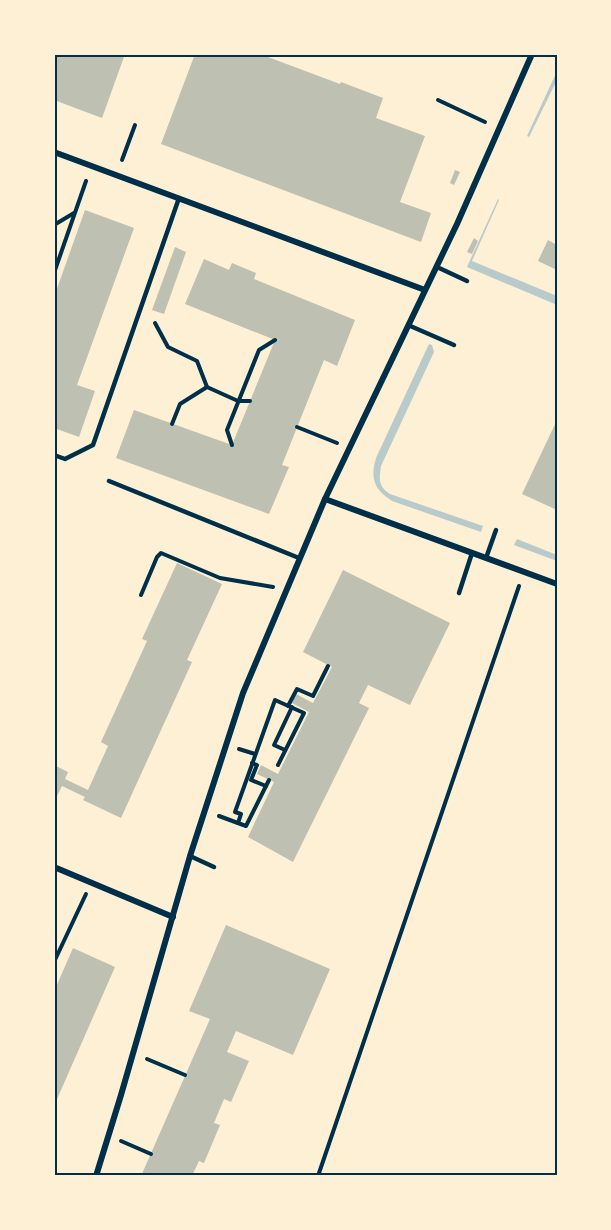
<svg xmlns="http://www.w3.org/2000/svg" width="611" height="1230" viewBox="0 0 611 1230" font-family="Arial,sans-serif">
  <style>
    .green { fill: #b9caca }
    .building { fill: #bec0b2 }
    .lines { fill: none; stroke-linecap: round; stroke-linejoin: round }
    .path { stroke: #003049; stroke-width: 4 }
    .service { stroke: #003049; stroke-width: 4.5 }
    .minor { stroke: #003049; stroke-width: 6 }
    .neatline { fill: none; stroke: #003049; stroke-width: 2 }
  </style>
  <rect width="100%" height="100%" fill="#fdf0d5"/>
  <g class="green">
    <path d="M557 71V80L529 137 527 136Z"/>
    <path d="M498 199 499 200 472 261 557 296V305L467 267Z"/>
    <path d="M429 344 432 345 434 352 381 466C379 480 378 486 390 494L483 526 481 532 392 501C374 489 370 479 376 458Z"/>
    <path d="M517 539 557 555V561L514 545Z"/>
  </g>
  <g class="building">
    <path d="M54 54H125L102 118 54 100Z"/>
    <path d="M195 54H260L340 84 341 82 383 98 376 118 425 136 400 202 431 213 421 242 161 144Z"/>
    <path d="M455 170 460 172 454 185 450 183Z"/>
    <path d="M85 210 134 228 77 385 95 391 79 437 54 428V297Z"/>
    <path d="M474 238 478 241 472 254 467 252Z"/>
    <path d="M548 240 557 245V270L538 261Z"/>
    <path d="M175 247 186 252 164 314 152 310Z"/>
    <path d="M204 259 229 270 232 263 256 273 254 279 355 320 337 366 324 360 282 465 289 467 269 514 116 458 134 410 232 445 275 340 185 304Z"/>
    <path d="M557 420V510L522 494Z"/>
    <path d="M177 563 222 584 187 660 192 662 121 818 83 800 85 797 62 786 54 802V765L68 772 65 779 88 790 108 746 101 742 147 641 142 639Z"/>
    <path d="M343 570 450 623 410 705 368 685 359 703 369 708 293 862 248 837 274 782 257 774 261 765 278 774 309 712 292 703 296 694 313 703 332 667 303 652Z"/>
    <path d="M226 925 330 969 293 1055 236 1031 227 1052 249 1061 231 1102 224 1099 214 1123 220 1125 204 1163 199 1161 192 1176H141L210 1019 189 1011Z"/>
    <path d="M73 948 115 967 54 1106V986L56 987Z"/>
  </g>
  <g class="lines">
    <g class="path">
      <path d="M438 100 485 122"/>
      <path d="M122 160 135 125"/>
      <path d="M54 225 74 213"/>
      <path d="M54 273 86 181"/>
      <path d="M155 323 168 347 197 361 207 387 238 401H250"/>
      <path d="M172 424 180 404 207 387"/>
      <path d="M297 427 337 443"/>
      <path d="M232 445 227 430 259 350 275 340"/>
      <path d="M141 595 157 557 161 553 220 578 273 587"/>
      <path d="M288 706 297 689 313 696 328 666"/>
      <path d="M239 749 255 754"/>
      <path d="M285 750 274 745 292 707"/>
      <path d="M252 763 257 765 251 780 266 786"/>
      <path d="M219 816 246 826 269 780"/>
      <path d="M238 823 241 814 235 812 275 700 304 713 278 765"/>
      <path d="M54 962 86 894"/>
      <path d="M147 1059 185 1075"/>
      <path d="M121 1141 151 1154"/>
      <path d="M318 1176 519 586"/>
    </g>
    <g class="service">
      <path d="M437 267 467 281"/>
      <path d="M408 325 454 345"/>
      <path d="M54 455 65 459 93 445 179 198"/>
      <path d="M109 481 299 558"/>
      <path d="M486 558 496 530"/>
      <path d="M459 593 472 553"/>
      <path d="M190 856 214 867"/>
    </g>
    <g class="minor">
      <path d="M54 152 425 290"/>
      <path d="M325 499 557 584"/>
      <path d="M54 867 173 917"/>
      <path d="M96 1176 121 1095 190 856 243 693 325 499 457 224 532 54"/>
    </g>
  </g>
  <rect width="611" height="1230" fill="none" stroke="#fdf0d5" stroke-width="111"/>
  <rect x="56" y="56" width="500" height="1118" class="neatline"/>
</svg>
